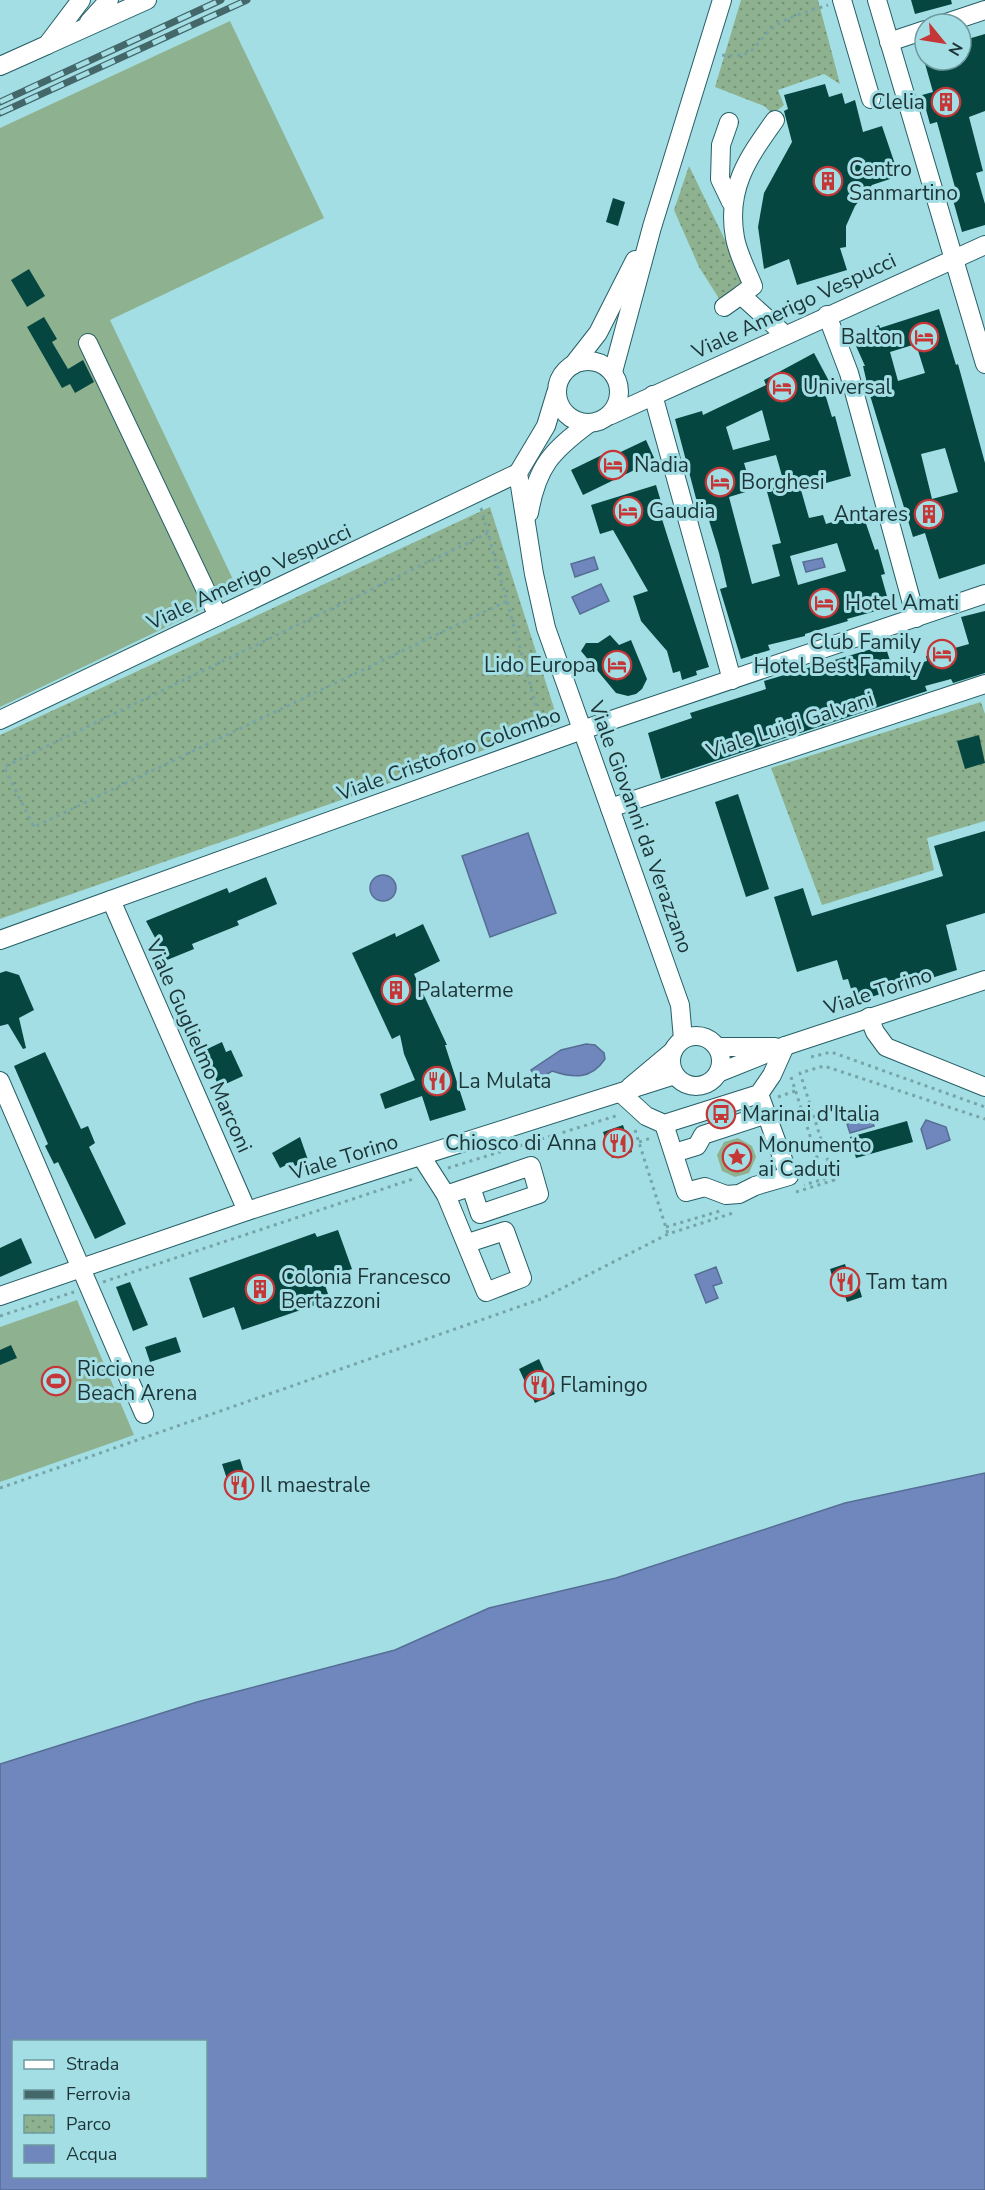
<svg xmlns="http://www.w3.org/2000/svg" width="985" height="2190" viewBox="0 0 985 2190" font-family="'Nunito Sans',sans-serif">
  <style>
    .grass { fill: #8eb28f; fill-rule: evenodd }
    .park { fill: url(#park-dots) }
    .water { fill: #6f87bd; stroke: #566e94; stroke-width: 1.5; fill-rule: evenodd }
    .building { fill: #064641; fill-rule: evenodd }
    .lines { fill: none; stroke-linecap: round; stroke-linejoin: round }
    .minor-casing { stroke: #265f66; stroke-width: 20 }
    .path { stroke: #76a4a9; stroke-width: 3; stroke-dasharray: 3 4.5; stroke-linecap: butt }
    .minor { stroke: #fff; stroke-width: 18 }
    .rail-casing { stroke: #44676a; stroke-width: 7 }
    .rail { stroke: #a4dee5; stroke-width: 4.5; stroke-dasharray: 14; stroke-linecap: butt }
    .labels { text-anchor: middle; stroke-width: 6; stroke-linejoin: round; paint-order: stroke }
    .poi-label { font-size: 21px; fill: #1c3436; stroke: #a4dee5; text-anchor: start }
    .street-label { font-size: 21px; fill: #1c3436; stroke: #a4dee5 }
  </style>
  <defs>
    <pattern id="park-dots" width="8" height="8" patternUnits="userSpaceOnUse" patternTransform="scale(1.5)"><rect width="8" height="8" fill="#8eb28f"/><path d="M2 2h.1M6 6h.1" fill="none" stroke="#739276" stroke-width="1.8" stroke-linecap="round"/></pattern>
  </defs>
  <rect width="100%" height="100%" fill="#a4dee5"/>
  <g class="grass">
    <path d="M230 21 324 218 110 320 239 592 0 707V128Z"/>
    <path d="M738 1138 752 1146 756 1157 749 1173 735 1177 722 1171 717 1155 724 1142ZM728 1147 749 1151 750 1157 737 1171 723 1158Z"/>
    <path d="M77 1300 134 1435 0 1482V1327Z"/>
  </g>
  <g class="park">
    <path d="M741 0H818L840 84 824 74 778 90 784 105 773 114 764 106 715 87Z"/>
    <path d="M689 166 745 281 720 300 699 267 674 210Z"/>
    <path d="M490 507 559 724 0 919V735Z"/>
    <path d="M981 702 985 714V821L927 838 934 870 822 905 771 768Z"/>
  </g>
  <g class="water">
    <path d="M594 557 598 569 575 577 571 564Z"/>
    <path d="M822 558 825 567 806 572 803 562Z"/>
    <path d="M601 584 609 601 580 614 572 597Z"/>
    <path d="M528 833 556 913 490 937 462 856Z"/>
    <circle cx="383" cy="888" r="13"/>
    <path d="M586 1044 595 1045 604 1053 605 1059C591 1080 573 1078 552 1071L538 1080 531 1070 561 1050Z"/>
    <path d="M871 1117 874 1126 850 1133 847 1124Z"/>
    <path d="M926 1120 946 1127 950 1140 927 1149 921 1129Z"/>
    <path d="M736 1144 746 1147 750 1157 747 1166 737 1171 728 1168 723 1158 726 1148Z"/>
    <path d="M716 1267 722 1283 713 1286 718 1298 706 1303 695 1275Z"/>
    <path d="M985 1473V2190H0V1764L197 1702 395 1650 489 1608 616 1578 845 1503ZM14 2042H206V2176H14Z"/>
  </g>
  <g class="building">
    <path d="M911 0H951L952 4 915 14Z"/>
    <path d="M985 34V111L969 117 983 171 976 173 985 204V225L962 232 951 193 956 191 937 122 930 124 922 95 933 92 924 60H966L961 41Z"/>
    <path d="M825 84 829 97 842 93 845 104 855 100 863 132 882 126 899 176 872 185 855 206 846 226V247L840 248 847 270 797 285 789 259 764 269 758 227 764 193 792 142 784 111 788 109 784 95Z"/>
    <path d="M613 198 625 202 618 226 606 222Z"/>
    <path d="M29 269 45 296 27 307 11 280Z"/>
    <path d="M939 309 956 365 958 364 985 463V564L939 579 925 533 913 537 869 392 863 366H865L852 337 879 325 880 328ZM916 344 925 373 898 381 890 352ZM945 448 958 492 932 499 921 454Z"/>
    <path d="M44 317 57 339 52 342 68 369 83 360 94 382 75 393 70 384 62 388 27 327Z"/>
    <path d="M814 353 830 383 823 387 832 417 835 416 851 476 801 490 809 518 823 515 826 524 862 512 875 550 878 549 885 574 881 575 890 607 847 619 848 621 805 634V636L768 645 770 650 741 659 720 589 727 587 719 553 704 504 698 506 675 419 702 411 703 415 766 385 764 380ZM762 410 770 440 733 450 726 427ZM776 455 784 483 766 488 781 543 772 545 780 576 752 584 729 497 752 490 744 463ZM837 543 846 571 798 585 790 556Z"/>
    <path d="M646 440 655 460 583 495 571 470 606 453 608 458Z"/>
    <path d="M656 485 665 515 661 516 709 667 696 671 697 675 682 680 680 671 673 673 667 651 641 621 633 596 648 591 613 530 600 534 591 505Z"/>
    <path d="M985 611V673L953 683 951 679 925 686 927 691 661 779 648 733 692 718 690 713 766 689 764 681 885 645 893 670 927 661 926 656 969 644 961 617Z"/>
    <path d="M610 635 619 645 631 640 647 679 642 689 636 694 628 696 616 693 581 651 586 643H598Z"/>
    <path d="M979 735 985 763 965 769 957 741Z"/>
    <path d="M738 794 769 889 746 897 715 802Z"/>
    <path d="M985 831V913L946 925 957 970 855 1002 848 979 843 980 837 960 797 972 774 897 803 888 812 916 943 876 934 846Z"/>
    <path d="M266 877 277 904 237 921 239 925 192 944 194 949 167 960 146 921 227 888 229 893Z"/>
    <path d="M423 924 440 961 414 974 447 1045H445L466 1110 430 1121 422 1096 385 1109 380 1094 415 1080 404 1054 400 1035 392 1039 352 953 395 933 396 937Z"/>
    <path d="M6 971 19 975 34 1010 19 1018 26 1048 23 1049 8 1024 0 1026V973Z"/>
    <path d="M222 1042 226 1052 231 1050 243 1076 219 1087 203 1051Z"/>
    <path d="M45 1052 81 1129 88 1126 95 1143 89 1147 126 1224 95 1239 58 1162 54 1164 45 1146 48 1144 14 1066Z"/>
    <path d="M907 1121 913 1142 856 1158 850 1137Z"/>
    <path d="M623 1125 632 1152 612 1158 603 1132Z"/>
    <path d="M300 1137 308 1160 295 1166 293 1162 280 1168 272 1153Z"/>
    <path d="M338 1230 352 1269 323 1279 330 1300 242 1330 234 1307 203 1318 189 1278 315 1233 317 1237Z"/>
    <path d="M21 1238 32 1263 0 1277V1248Z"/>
    <path d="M845 1264 847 1270H854L862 1297 847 1302 844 1293 838 1295 830 1269Z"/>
    <path d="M130 1282 148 1325 133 1331 116 1287Z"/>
    <path d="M176 1337 181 1352 150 1362 145 1347Z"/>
    <path d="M11 1345 17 1358 0 1365V1350Z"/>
    <path d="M539 1359 555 1394 535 1403 519 1369Z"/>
    <path d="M240 1459 251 1494 234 1500 222 1464Z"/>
  </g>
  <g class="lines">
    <g class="minor-casing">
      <g id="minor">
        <path d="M842 0 871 99"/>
        <path d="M877 0 985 364"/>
        <path d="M89 22 109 0"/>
        <path d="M943 24 985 10"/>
        <path d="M889 42 925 30"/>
        <path d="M47 45 147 0"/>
        <path d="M0 66 47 45 81 0"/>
        <path d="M775 120C748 158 726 188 735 238 738 254 747 271 753 286L741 295 785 335"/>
        <path d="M729 122 721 145 720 179 731 202"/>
        <path d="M724 307 741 295"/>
        <path d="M827 315 849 373 916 618"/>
        <path d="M88 343 218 616"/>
        <circle cx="588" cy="392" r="31"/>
        <path d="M573 365 598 333 635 260"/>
        <path d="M613 372 652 227 722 0"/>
        <path d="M556 393 546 426 518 473 534 574 546 628 680 1005 683 1039"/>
        <path d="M653 395 732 680"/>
        <path d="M611 415 985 245"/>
        <path d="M529 513C537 466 552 451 588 424"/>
        <path d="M0 720 518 473"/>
        <path d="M610 808 985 684"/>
        <path d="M111 900 247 1211"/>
        <path d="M0 940 582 730 985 594"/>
        <path d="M869 1017 875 1032 886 1047 985 1087"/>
        <circle cx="696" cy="1061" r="25"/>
        <path d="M717 1047H775"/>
        <path d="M718 1073 785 1046 985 980"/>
        <path d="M0 1081 144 1414"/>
        <path d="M630 1087 673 1051"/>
        <path d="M622 1094 646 1116 664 1124 759 1094 772 1075 785 1046"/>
        <path d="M664 1124 686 1192 705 1187 726 1195 739 1194 755 1186 789 1176 759 1094"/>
        <path d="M674 1153 697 1146 703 1135 767 1114"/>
        <path d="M421 1156 446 1195 486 1292 522 1278 505 1231 468 1243"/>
        <path d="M446 1195 531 1166 539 1194 480 1214 471 1187"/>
        <path d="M0 1296 247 1211 675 1075"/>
      </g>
    </g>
    <g class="path">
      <path d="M722 55C758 59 752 44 775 26 789 16 811 11 828 5"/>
      <path d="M481 508 542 727"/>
      <path d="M488 533 4 767 34 827 507 601"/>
      <path d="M811 1057 831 1052 985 1107"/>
      <path d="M791 1077 824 1179 804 1185"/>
      <path d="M778 1097 795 1091"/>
      <path d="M635 1130 668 1234"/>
      <path d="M639 1142 651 1138"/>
      <path d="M448 1168 619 1115"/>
      <path d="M796 1192 834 1180 800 1073 824 1066 985 1119"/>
      <path d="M666 1227 720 1211"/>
      <path d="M103 1282 416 1178"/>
      <path d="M0 1316 74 1292"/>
      <path d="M0 1488 541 1299 668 1234 733 1213"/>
    </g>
    <use href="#minor" class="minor"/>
    <g class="rail-casing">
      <g id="rail">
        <path d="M0 102 221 0"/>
        <path d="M0 113 247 0"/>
      </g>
    </g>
    <use href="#rail" class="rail"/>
  </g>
  <defs>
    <g id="building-ring" transform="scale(1.5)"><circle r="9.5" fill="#a4dee5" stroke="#c53637" stroke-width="1.5"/><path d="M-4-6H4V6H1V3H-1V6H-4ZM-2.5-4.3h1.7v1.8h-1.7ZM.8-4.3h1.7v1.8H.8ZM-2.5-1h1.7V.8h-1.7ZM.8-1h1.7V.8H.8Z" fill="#c53637"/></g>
    <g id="hotel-ring" transform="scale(1.5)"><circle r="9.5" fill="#a4dee5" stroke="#c53637" stroke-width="1.5"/><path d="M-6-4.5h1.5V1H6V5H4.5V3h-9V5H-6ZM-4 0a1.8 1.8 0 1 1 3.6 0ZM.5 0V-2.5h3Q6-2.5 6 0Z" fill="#c53637"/></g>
    <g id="restaurant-ring" transform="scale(1.5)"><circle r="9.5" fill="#a4dee5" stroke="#c53637" stroke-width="1.5"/><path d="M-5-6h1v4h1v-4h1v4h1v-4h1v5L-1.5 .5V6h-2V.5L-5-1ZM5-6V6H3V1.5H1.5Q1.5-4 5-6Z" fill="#c53637"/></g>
    <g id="bus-ring" transform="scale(1.5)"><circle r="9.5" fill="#a4dee5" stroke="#c53637" stroke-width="1.5"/><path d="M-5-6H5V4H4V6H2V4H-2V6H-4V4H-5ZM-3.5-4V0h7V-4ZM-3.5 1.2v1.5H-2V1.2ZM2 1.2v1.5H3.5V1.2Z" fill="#c53637"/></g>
    <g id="sight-ring" transform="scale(1.5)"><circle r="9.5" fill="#a4dee5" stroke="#c53637" stroke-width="1.5"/><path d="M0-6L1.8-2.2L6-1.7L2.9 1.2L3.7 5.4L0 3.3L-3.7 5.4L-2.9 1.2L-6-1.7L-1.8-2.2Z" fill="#c53637"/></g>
    <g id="stadium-ring" transform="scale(1.5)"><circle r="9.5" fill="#a4dee5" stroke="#c53637" stroke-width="1.5"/><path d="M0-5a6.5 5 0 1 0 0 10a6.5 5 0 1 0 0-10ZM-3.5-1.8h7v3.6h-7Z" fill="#c53637"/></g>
  </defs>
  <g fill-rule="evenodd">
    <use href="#building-ring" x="946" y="102"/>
    <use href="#building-ring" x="828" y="181"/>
    <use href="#hotel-ring" x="924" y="337"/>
    <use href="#hotel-ring" x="782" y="387"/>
    <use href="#hotel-ring" x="613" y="465"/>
    <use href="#hotel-ring" x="720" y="482"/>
    <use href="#hotel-ring" x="628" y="511"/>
    <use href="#building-ring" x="929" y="514"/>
    <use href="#hotel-ring" x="824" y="603"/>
    <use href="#hotel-ring" x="942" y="654"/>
    <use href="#hotel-ring" x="617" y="665"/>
    <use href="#building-ring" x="396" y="990"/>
    <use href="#restaurant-ring" x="437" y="1081"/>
    <use href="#bus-ring" x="721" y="1114"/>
    <use href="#restaurant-ring" x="618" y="1143"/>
    <use href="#sight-ring" x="737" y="1157"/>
    <use href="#restaurant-ring" x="845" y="1282"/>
    <use href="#building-ring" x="260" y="1289"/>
    <use href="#stadium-ring" x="56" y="1381"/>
    <use href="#restaurant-ring" x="539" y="1385"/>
    <use href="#restaurant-ring" x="239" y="1485"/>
  </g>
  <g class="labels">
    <g class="poi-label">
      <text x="925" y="109" text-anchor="end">Clelia</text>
      <text x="849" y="176">Centro<tspan x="849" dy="24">Sanmartino</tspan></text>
      <text x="903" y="344" text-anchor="end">Balton</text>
      <text x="803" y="394">Universal</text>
      <text x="634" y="472">Nadia</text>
      <text x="741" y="489">Borghesi</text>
      <text x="649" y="518">Gaudia</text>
      <text x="908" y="521" text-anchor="end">Antares</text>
      <text x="845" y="610">Hotel Amati</text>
      <text x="921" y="649" text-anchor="end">Club Family<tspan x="921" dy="24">Hotel Best Family</tspan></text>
      <text x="596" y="672" text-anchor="end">Lido Europa</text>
      <text x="417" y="997">Palaterme</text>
      <text x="458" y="1088">La Mulata</text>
      <text x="742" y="1121">Marinai d'Italia</text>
      <text x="597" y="1150" text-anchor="end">Chiosco di Anna</text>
      <text x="758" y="1152">Monumento<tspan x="758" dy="24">ai Caduti</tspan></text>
      <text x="281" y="1284">Colonia Francesco<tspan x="281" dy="24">Bertazzoni</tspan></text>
      <text x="866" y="1289">Tam tam</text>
      <text x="77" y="1376">Riccione<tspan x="77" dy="24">Beach Arena</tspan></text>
      <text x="560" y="1392">Flamingo</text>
      <text x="260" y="1492">Il maestrale</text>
    </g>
    <g class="street-label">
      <text transform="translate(794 306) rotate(-25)" y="7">Viale Amerigo Vespucci</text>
      <text transform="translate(249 577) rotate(-25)" y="7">Viale Amerigo Vespucci</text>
      <text transform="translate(790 725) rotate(-18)" y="7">Viale Luigi Galvani</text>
      <text transform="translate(449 754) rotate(-20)" y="7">Viale Cristoforo Colombo</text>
      <text transform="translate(641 827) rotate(70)" y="7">Viale Giovanni da Verazzano</text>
      <text transform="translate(878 991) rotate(-18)" y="7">Viale Torino</text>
      <text transform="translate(199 1046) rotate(66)" y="7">Viale Guglielmo Marconi</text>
      <text transform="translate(344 1157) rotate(-17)" y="7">Viale Torino</text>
    </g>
  </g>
  <rect x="12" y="2040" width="195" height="138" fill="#a4dee5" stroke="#6e9a9f" stroke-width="1.5"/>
  <rect x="24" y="2060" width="30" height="9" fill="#ffffff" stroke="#6e9a9f" stroke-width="1.5"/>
  <text x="66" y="2070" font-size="18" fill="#1c3436">Strada</text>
  <rect x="24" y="2090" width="30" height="9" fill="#44676a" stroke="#6e9a9f" stroke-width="1.5"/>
  <text x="66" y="2100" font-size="18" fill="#1c3436">Ferrovia</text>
  <rect x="24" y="2115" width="30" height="18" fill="url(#park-dots)" stroke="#6e9a9f" stroke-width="1.5"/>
  <text x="66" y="2130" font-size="18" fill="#1c3436">Parco</text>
  <rect x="24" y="2145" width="30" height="18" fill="#6f87bd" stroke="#6e9a9f" stroke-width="1.5"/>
  <text x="66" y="2160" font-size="18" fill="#1c3436">Acqua</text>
  <g transform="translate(943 42) rotate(120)"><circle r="28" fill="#a4dee5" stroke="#6e9a9f" stroke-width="1.5"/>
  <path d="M0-4.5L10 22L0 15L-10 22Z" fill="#c53637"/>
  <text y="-9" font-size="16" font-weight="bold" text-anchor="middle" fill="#1c3436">N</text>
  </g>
</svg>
